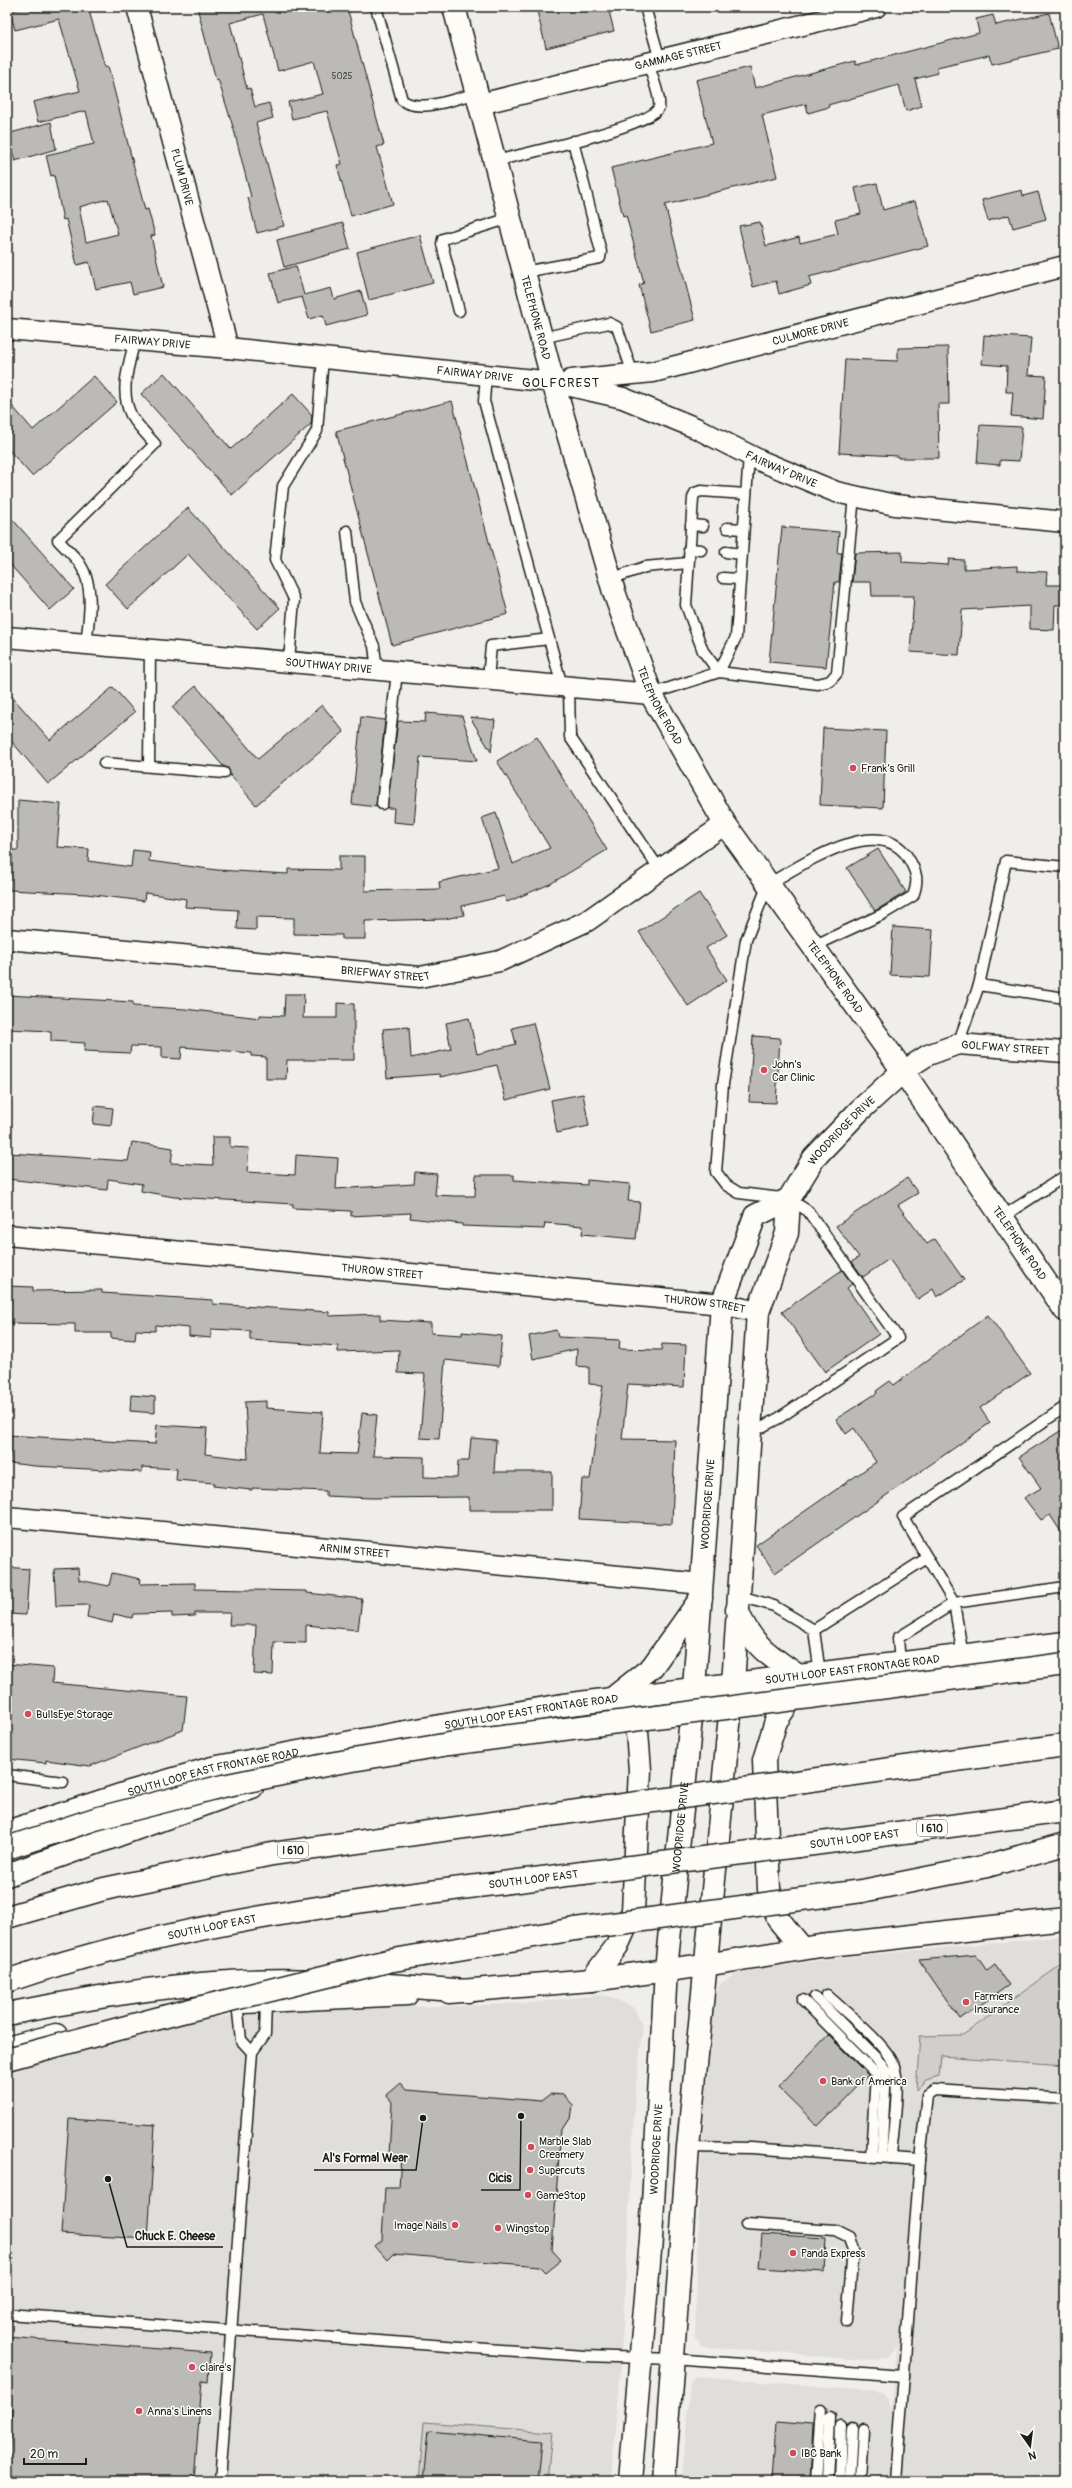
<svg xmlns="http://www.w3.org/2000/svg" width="1072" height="2488" viewBox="0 0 1072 2488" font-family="Pangolin,sans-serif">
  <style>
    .built { fill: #e0deda }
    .green { fill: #d0cfcc; stroke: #767674 }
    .building { fill: #bbbab6; stroke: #1c1c1c; fill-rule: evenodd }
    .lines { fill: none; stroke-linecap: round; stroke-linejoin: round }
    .service-casing { stroke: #1c1c1c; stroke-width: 13 }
    .minor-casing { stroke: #1c1c1c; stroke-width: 23 }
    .secondary-casing { stroke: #1c1c1c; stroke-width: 25 }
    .motorway-casing { stroke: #1c1c1c; stroke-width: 25 }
    .service { stroke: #fdfcf7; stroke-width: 10 }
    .minor { stroke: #fdfcf7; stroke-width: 20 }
    .secondary { stroke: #fdfcf7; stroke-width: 22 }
    .motorway { stroke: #fdfcf7; stroke-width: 22 }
    .motorway-bridge-casing { stroke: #1c1c1c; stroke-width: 25; stroke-linecap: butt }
    .motorway-bridge { stroke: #fdfcf7; stroke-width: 22 }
    .poi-dot { fill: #d1495b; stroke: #fdfcf7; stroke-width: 1.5 }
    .labels { text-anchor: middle; stroke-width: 3; stroke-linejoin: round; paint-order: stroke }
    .number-label { font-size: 9px; fill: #444442 }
    .shield { fill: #fdfcf7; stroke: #605f5e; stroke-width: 1 }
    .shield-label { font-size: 10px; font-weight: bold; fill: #1c1c1c }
    .street-label { font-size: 11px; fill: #1c1c1c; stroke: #fdfcf7 }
    .poi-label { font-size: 11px; fill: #1c1c1c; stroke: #fdfcf7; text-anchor: start }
    .quarter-label { font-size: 13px; letter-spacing: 1px; fill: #1c1c1c; stroke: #fdfcf7 }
    .leader { fill: none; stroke: #1c1c1c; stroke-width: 1.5 }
    .callout-dot { fill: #1c1c1c; stroke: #fdfcf7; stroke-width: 1.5 }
    .callout-label { font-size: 12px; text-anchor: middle; font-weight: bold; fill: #1c1c1c; stroke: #fdfcf7; stroke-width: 3; stroke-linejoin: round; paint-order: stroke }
  </style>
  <rect width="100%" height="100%" fill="#f0eeea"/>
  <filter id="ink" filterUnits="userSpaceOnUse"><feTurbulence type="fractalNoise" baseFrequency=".025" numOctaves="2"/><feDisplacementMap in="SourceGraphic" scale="8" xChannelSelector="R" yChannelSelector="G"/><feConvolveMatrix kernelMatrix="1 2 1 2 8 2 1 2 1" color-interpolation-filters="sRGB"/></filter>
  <g filter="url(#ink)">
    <g class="built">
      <path d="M1065 1936V1962L963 2035 920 2036 917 2090 926 2080 932 2078 940 2055 1065 2065V2481H682L690 2382 695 2377 875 2390 882 2393 888 2400 892 2411 896 2346 888 2356 874 2361 708 2347 701 2345 695 2336 700 2175 714 2000 720 1984 735 1974 761 1968 848 1957Z"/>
      <path d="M598 1995 611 1997 634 2008 643 2028 635 2093 623 2326 611 2481H7V2060L114 2034 212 2017 348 2007 461 2006 529 2003Z"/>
    </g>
    <g class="green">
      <path d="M1065 1962V2065L941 2056 939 2076 926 2080 916 2090 920 2036 963 2035Z"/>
      <path d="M424 2422 552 2432 547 2481H419Z"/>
    </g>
    <g class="building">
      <path d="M27 7H88L105 67 108 66 145 210 148 209 155 235 151 236 163 287 133 294 130 282 96 289 89 262 77 265 66 219 63 220 54 175 51 176 46 155 94 144 86 111 38 122 33 102 80 91 59 19 15 30 10 11ZM108 199 118 234 86 242 79 207Z"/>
      <path d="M197 7H347L384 145 377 147 393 204 351 216 337 165 342 164 327 111 292 119 288 102 323 94 314 61 278 71 263 14 230 23 247 89 250 88 255 107 269 103 273 118 256 123 284 226 257 233 248 198 251 197 234 130 218 79 216 80Z"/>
      <path d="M536 7H608L614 31 546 48Z"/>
      <path d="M1049 13 1058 49 992 64 989 55 937 67 938 73 915 79 922 106 906 111 899 85 828 105 829 107 808 113 806 104 762 115 777 177 665 205 695 320 651 331 639 285 644 283 626 215 623 216 611 168 712 143 696 80 750 67 755 88 855 61 856 65 979 33 976 19 993 15 996 25Z"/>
      <path d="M51 122 56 149 15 161 7 134Z"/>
      <path d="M877 183 883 210 915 201 928 246 809 277 811 285 779 294 776 281 753 287 739 226 760 222 766 246 799 237 800 243 838 234 835 220 861 214 855 188Z"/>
      <path d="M1022 190 1023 196 1038 192 1046 219 1013 228 1009 215 988 221 982 200Z"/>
      <path d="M343 223 350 249 284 267 277 240Z"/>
      <path d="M420 235 433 283 369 300 357 252Z"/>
      <path d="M296 266 304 295 331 288 334 299 361 291 367 315 326 326 323 315 309 319 302 297 278 303 270 273Z"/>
      <path d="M984 335 1031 338 1028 375 1046 376 1043 419 1011 416 1013 392H1006L1007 366 982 364Z"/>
      <path d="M948 347 949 404H938L939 458H898V456L839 453 845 359 898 361V348Z"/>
      <path d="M164 373 231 449 293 394 312 415 311 424 232 495 141 394Z"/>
      <path d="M94 376 117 402 32 476 7 448V400L33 430Z"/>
      <path d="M452 401 508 614 392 645 336 431Z"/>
      <path d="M980 425 1022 427 1019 461 1000 460V465L977 463Z"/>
      <path d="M188 508 280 608 257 629 188 554 128 609 105 584Z"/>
      <path d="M7 513 74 589 50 610 7 561Z"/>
      <path d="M782 527 839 532 837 553H842L839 582H835L826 667 769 662Z"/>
      <path d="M902 552V562L948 565 949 559 964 560V569L1017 566V571L1047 572 1046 585H1065V605H1055L1054 630 1030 629V606L962 610 959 655 910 652 914 596H872L871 582H852L855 553Z"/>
      <path d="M196 686 258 759 322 705 344 732 256 805 230 775 228 768 223 766 172 707Z"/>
      <path d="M113 687 135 712 48 784 7 736V691L50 740Z"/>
      <path d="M426 713 462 716 477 761 420 757 414 824 393 822 394 808H387L398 721 425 722Z"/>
      <path d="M361 717 385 720 376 807 352 804Z"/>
      <path d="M470 717 495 720 491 752Z"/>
      <path d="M823 728 886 731 883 808 820 805Z"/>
      <path d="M537 737 607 850 550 884 507 902 504 896 462 906 464 915 445 919 365 921V939H342V935L294 934V918L256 917V930L237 929 238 910 185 907 186 899 145 893 144 901 86 894 9 890 7 850H18V800L61 804 57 847 89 849 88 861 131 867 133 850 150 852 149 861 217 870 288 874V869L339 870V856H365V891L440 889 439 882 498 868 482 818 496 813 513 864 550 848 497 761Z"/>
      <path d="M878 849 906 892 875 911 847 868Z"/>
      <path d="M699 893 727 935 706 948 727 980 688 1006 639 932Z"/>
      <path d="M893 927 933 930 930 977 890 975Z"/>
      <path d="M285 994H304L303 1018H337V1003L354 1004V1060H287L286 1079H266V1057L251 1056V1053L182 1047 181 1059 162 1058V1047L131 1046 130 1053 84 1051 85 1043 51 1041V1031L7 1029V995L133 1002V1006L185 1009 260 1018V1015L284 1016Z"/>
      <path d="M469 1018 477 1054 516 1044 512 1028 533 1023 550 1089 506 1100 497 1065 440 1077 439 1074 387 1078 383 1029 409 1027 411 1058 451 1049 446 1023Z"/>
      <path d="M753 1036 780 1038 776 1103 749 1102Z"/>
      <path d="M583 1094 589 1126 557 1133 551 1100Z"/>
      <path d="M95 1106 113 1108 111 1126 93 1124Z"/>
      <path d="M212 1137H230V1147L249 1148 247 1172 295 1175 296 1155 338 1158 336 1189 414 1184 415 1172 437 1174 435 1195 454 1196H475L476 1175H514V1180L587 1185V1180L630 1184 628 1201 640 1202 636 1239 582 1234 583 1226 545 1223 544 1229 462 1226V1224L410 1218 411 1213 351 1216V1211L293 1208V1204L174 1197 141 1191 142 1184 108 1179 107 1190 7 1179 9 1153 128 1161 132 1142 173 1148 171 1163 213 1165Z"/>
      <path d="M907 1178 918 1193 898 1205 927 1244 935 1239 964 1280 937 1297 933 1289 918 1299 889 1259 863 1277 852 1262 859 1257 836 1226Z"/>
      <path d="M842 1270 852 1284 847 1288 879 1334 825 1372 782 1312Z"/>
      <path d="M7 1286 33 1287V1291L102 1290V1293L213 1300V1304L329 1312V1316L380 1314V1320L431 1323V1333L462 1335V1332L502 1336 499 1366 445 1360 439 1439 420 1438 425 1374 398 1373 399 1350 338 1352V1346L250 1340V1331L211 1329V1338L189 1336V1328L156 1325 155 1331 136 1330 135 1340 111 1338V1333H75V1324L7 1323Z"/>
      <path d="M988 1315 1030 1373 980 1408 990 1423 775 1573 756 1545 876 1462 854 1428 846 1434 836 1419 877 1393 876 1391 890 1381 894 1385Z"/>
      <path d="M556 1330 558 1337 620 1340 619 1349 661 1350 662 1344 686 1345 684 1387 628 1384 622 1439 675 1440 672 1524 579 1519 582 1479H590L603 1385 589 1384V1367L576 1366 577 1349 533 1359 529 1336Z"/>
      <path d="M131 1395 155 1397V1413L130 1411Z"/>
      <path d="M266 1401V1408L323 1412 320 1453 357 1454 362 1413 377 1415 373 1456 424 1457V1477L457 1478 458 1461H469L471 1438 496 1440 494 1472H552V1510H469V1497L371 1498 326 1496V1491L252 1488V1490L213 1486 214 1483 176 1480 177 1469 142 1467V1472L35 1466 9 1463 10 1453H7V1435L155 1444 157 1425 207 1428 205 1454 248 1459 245 1402Z"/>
      <path d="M1065 1428V1538L1050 1515 1041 1520 1024 1498 1041 1488 1019 1457Z"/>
      <path d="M7 1567 29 1569 26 1615 7 1614Z"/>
      <path d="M78 1568 79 1580 109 1586 112 1573 141 1579 140 1584 195 1583V1589L307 1591V1593L362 1599 358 1630 306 1625V1643L274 1642 273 1675 254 1674 256 1625H229L230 1613H195V1616L172 1617V1613L133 1614 132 1618 114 1614 112 1623 87 1617 89 1605 56 1606 54 1569Z"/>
      <path d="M7 1664 53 1668 52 1683 187 1696 183 1730 90 1766 46 1760V1763L7 1759Z"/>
      <path d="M976 1955 987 1971 995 1965 1009 1985 960 2019 919 1960Z"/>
      <path d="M828 2035 868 2075 818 2126 778 2087Z"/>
      <path d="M400 2083 406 2090 541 2101 550 2094 564 2095 573 2105 571 2119 561 2129 552 2250 561 2260 546 2272 540 2266 393 2254 387 2260 375 2246 382 2240 385 2188H399L401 2155H389L392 2102 386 2095Z"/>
      <path d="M69 2119 155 2125 148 2239 61 2234Z"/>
      <path d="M762 2234 826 2238 824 2272 759 2268Z"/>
      <path d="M7 2337 210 2353 208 2382 202 2381 194 2481H7L12 2409H7Z"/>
      <path d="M777 2422 813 2425 810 2481H773Z"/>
      <path d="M428 2431 542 2441 538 2481H423Z"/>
    </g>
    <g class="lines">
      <g class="service-casing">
        <g id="service">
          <path d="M376 7 402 100C419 114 457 98 477 93"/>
          <path d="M645 7 660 60"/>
          <path d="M495 161C519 155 653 126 659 107 661 98 651 73 648 63"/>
          <path d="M524 272 600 258 601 252 573 141"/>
          <path d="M459 311 442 244 443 239 510 218"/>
          <path d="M541 338 609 323 617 327 633 374"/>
          <path d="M486 375 484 401 562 686"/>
          <path d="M746 494 701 491 695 493 693 498 686 605 703 651 719 672 736 637 749 455"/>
          <path d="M691 525 703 526"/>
          <path d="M727 528 743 529"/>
          <path d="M347 531 355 602 374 646 377 670"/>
          <path d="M689 549 701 550"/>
          <path d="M726 552 741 554"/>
          <path d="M723 578 739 579"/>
          <path d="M610 579 645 567 688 563"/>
          <path d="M86 644C89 618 95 587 80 564 74 555 65 548 58 540L155 444C147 435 137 425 131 415 119 391 129 364 135 340"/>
          <path d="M289 662 294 599 275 560 283 486 317 431 323 358"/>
          <path d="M488 679 491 646 549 639"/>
          <path d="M569 687 570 737 660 870"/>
          <path d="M651 694 719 672 818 684 830 681 837 673 854 496"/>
          <path d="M104 763 224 773"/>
          <path d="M149 766 150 650"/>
          <path d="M382 804 397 672"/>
          <path d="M979 985 1065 998"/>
          <path d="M958 1044 979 985 1006 861 1065 867"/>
          <path d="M1002 1217 1065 1176"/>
          <path d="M750 1433 779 1418 898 1338 808 1211 789 1199 739 1193 726 1185 716 1172 723 1084 746 940 768 884C801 866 877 813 907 856 917 872 919 880 913 896L883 914 813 946"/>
          <path d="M737 1595 774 1606 814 1630"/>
          <path d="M963 1656 954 1603 903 1517 1065 1407"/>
          <path d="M900 1664 898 1638 954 1603 1065 1587"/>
          <path d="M820 1674 814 1630 927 1558"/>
          <path d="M7 1775 63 1782"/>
          <path d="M827 1995C844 2011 887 2045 894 2066 901 2086 892 2135 891 2158"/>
          <path d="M815 1997 876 2058 886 2072 881 2157"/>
          <path d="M803 2000 876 2074 871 2156"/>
          <path d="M237 2003 241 2040 252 2052"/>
          <path d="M688 2147 751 2148 920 2160"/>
          <path d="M746 2224 835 2230 849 2237 853 2250 847 2321"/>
          <path d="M7 2314 585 2356 673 2359 904 2376"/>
          <path d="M220 2481 252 2052 265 2034 266 2001"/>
          <path d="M816 2481 821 2410"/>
          <path d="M827 2481 830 2418"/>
          <path d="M839 2481 841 2427"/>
          <path d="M849 2481 852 2429"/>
          <path d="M860 2481 863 2430"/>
          <path d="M896 2481 920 2160 927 2095 934 2090 1065 2098"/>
        </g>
      </g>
      <g class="minor-casing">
        <g id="minor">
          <path id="s1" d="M137 7 228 348"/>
          <path id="s2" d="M480 104 876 7"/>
          <path id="s3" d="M7 329 228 348 553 382 623 398 696 428 761 461 836 492 895 505 1065 522"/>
          <path id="s4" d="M571 380 653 372 1065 266"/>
          <path id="s5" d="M7 637 651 694"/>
          <path id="s6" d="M7 939 420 977 500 961 587 921 725 824"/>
          <path id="s7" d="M903 1071 928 1055 958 1044 1065 1052"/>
          <path id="s8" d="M7 1235 722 1304 758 1312"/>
          <path id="s9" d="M7 1517 702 1584"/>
        </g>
      </g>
      <g class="secondary-casing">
        <g id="secondary">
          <path id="s10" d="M454 7 553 382 614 592 651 694 725 824 903 1071 1065 1310"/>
          <path d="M737 1610C750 1644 771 1657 800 1677"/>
          <path d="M799 1687 776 1721 764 1760 769 1889 778 1919 802 1948"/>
          <path id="s11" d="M7 1832 133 1791 212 1768 400 1733 563 1705 1065 1643"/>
          <path d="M591 1980 617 1946 633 1911 640 1770 637 1732 613 1698 652 1667 701 1598"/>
          <path d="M449 1992 591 1980 705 1965 820 1946 1065 1919"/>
          <path d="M244 2002 407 1994"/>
          <path d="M7 2048 56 2035"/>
          <path id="s12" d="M630 2481 651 2239 666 1970 694 1688 722 1304 755 1216 789 1199"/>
          <path id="s13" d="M664 2481 688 2147 733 1684 758 1312 787 1233 789 1199 814 1158 859 1111 903 1071"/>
        </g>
      </g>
      <g class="motorway-casing">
        <g id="motorway">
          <path d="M330 1758 400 1733"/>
          <path d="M804 1781 1065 1745"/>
          <path id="s14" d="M798 1846 1065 1811"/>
          <path d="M7 1875 252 1787"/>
          <path d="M862 1891 987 1866 1065 1844"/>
          <path d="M7 1917 104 1889 272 1854 585 1810"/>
          <path id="s15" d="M7 1981C192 1917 389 1897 583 1873"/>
          <path d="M7 2014C81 2000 154 1986 229 1982 306 1976 392 1986 469 1991"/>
        </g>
      </g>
      <use href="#service" class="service"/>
      <use href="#minor" class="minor"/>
      <use href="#secondary" class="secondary"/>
      <use href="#motorway" class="motorway"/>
      <g class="motorway-bridge-casing">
        <g id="motorway-bridge">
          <path d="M585 1810 804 1781"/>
          <path d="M7 1848 95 1819 223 1786 335 1763 449 1744 1065 1664"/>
          <path d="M583 1873 798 1846"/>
          <path d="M7 2059 178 2013 388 1961 575 1929 862 1891"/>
        </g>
      </g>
      <use href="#motorway-bridge" class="motorway-bridge"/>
    </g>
  </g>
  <g class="poi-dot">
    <circle cx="853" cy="768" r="4"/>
    <circle cx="764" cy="1070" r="4"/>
    <circle cx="28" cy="1714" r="4"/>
    <circle cx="966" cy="2002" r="4"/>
    <circle cx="823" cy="2081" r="4"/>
    <circle cx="531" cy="2147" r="4"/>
    <circle cx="530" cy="2170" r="4"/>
    <circle cx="528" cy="2195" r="4"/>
    <circle cx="455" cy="2225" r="4"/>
    <circle cx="498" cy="2228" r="4"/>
    <circle cx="793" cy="2253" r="4"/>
    <circle cx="192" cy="2367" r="4"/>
    <circle cx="139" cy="2411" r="4"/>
    <circle cx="793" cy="2453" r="4"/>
  </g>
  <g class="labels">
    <g class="number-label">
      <text x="342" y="79">5025</text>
    </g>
    <g class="shield">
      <rect x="917" y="1820" width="30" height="16" rx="3"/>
      <rect x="278" y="1842" width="30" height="16" rx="3"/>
    </g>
    <g class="shield-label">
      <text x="932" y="1832">I 610</text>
      <text x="293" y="1854">I 610</text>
    </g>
    <g class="street-label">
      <text dy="4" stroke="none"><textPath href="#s2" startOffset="204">GAMMAGE STREET</textPath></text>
      <text dy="4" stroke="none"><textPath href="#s1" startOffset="176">PLUM DRIVE</textPath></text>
      <text dy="4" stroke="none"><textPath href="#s10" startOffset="321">TELEPHONE ROAD</textPath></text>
      <text dy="4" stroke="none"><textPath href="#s4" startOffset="245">CULMORE DRIVE</textPath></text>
      <text dy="4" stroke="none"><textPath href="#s3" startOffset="146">FAIRWAY DRIVE</textPath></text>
      <text dy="4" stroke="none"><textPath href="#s3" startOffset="470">FAIRWAY DRIVE</textPath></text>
      <text dy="4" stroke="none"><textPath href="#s3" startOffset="794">FAIRWAY DRIVE</textPath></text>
      <text dy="4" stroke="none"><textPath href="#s5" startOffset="323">SOUTHWAY DRIVE</textPath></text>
      <text dy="4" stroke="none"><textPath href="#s10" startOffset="729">TELEPHONE ROAD</textPath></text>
      <text dy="4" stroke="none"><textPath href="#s6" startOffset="380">BRIEFWAY STREET</textPath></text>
      <text dy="4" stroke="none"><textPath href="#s10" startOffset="1053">TELEPHONE ROAD</textPath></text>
      <text dy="4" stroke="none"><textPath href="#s7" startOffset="109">GOLFWAY STREET</textPath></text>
      <text dy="4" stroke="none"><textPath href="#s13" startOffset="1378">WOODRIDGE DRIVE</textPath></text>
      <text dy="4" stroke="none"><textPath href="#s10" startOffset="1377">TELEPHONE ROAD</textPath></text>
      <text dy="4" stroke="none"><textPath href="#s8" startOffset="377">THUROW STREET</textPath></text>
      <text dy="4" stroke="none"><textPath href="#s8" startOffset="701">THUROW STREET</textPath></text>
      <text dy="4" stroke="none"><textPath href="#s12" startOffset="980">WOODRIDGE DRIVE</textPath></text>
      <text dy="4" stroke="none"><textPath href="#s9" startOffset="349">ARNIM STREET</textPath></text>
      <text dy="4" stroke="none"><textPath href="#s11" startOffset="863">SOUTH LOOP EAST FRONTAGE ROAD</textPath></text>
      <text dy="4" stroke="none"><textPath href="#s11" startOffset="539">SOUTH LOOP EAST FRONTAGE ROAD</textPath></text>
      <text dy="4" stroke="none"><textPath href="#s11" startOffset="215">SOUTH LOOP EAST FRONTAGE ROAD</textPath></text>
      <text dy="4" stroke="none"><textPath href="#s12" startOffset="656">WOODRIDGE DRIVE</textPath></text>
      <text dy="4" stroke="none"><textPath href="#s14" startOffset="57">SOUTH LOOP EAST</textPath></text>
      <text dy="4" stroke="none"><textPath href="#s15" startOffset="537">SOUTH LOOP EAST</textPath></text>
      <text dy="4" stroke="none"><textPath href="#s15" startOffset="212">SOUTH LOOP EAST</textPath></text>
      <text dy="4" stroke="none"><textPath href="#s12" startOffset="333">WOODRIDGE DRIVE</textPath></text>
    </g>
    <g class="poi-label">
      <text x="861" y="772">Frank’s Grill</text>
      <text x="772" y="1068">John’s<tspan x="772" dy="13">Car Clinic</tspan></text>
      <text x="36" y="1718">BullsEye Storage</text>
      <text x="974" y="2000">Farmers<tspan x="974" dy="13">Insurance</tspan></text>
      <text x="831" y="2085">Bank of America</text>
      <text x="539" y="2145">Marble Slab<tspan x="539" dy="13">Creamery</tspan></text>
      <text x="538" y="2174">Supercuts</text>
      <text x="536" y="2199">GameStop</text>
      <text x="447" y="2229" text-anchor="end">Image Nails</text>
      <text x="506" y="2232">Wingstop</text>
      <text x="801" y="2257">Panda Express</text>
      <text x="200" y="2371">claire's</text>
      <text x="147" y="2415">Anna's Linens</text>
      <text x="801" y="2457">IBC Bank</text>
    </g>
    <g class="quarter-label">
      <text x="561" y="387">GOLFCREST</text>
    </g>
  </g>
  <path class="leader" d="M423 2118L416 2170H314M521 2116L520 2190H481M108 2179L127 2247H223"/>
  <g class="callout-dot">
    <circle cx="423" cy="2118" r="4"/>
    <circle cx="521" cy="2116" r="4"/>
    <circle cx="108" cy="2179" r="4"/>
  </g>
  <g class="callout-label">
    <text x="365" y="2162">Al's Formal Wear</text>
    <text x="500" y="2182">Cicis</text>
    <text x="175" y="2240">Chuck E. Cheese</text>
  </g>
  <rect width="1072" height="2488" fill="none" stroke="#fdfcf7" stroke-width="24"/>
  <rect x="12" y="12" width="1048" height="2464" fill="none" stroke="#1c1c1c" stroke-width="1.5" filter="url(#ink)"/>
  <g transform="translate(1030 2446) rotate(166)" stroke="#fdfcf7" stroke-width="3" paint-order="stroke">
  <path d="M0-3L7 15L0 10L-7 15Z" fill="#1c1c1c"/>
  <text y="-6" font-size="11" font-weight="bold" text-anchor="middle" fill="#1c1c1c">N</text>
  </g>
  <path d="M24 2458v6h62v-6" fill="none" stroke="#1c1c1c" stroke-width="2"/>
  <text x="30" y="2458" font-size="12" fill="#1c1c1c" stroke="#fdfcf7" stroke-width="3" paint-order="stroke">20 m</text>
</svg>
